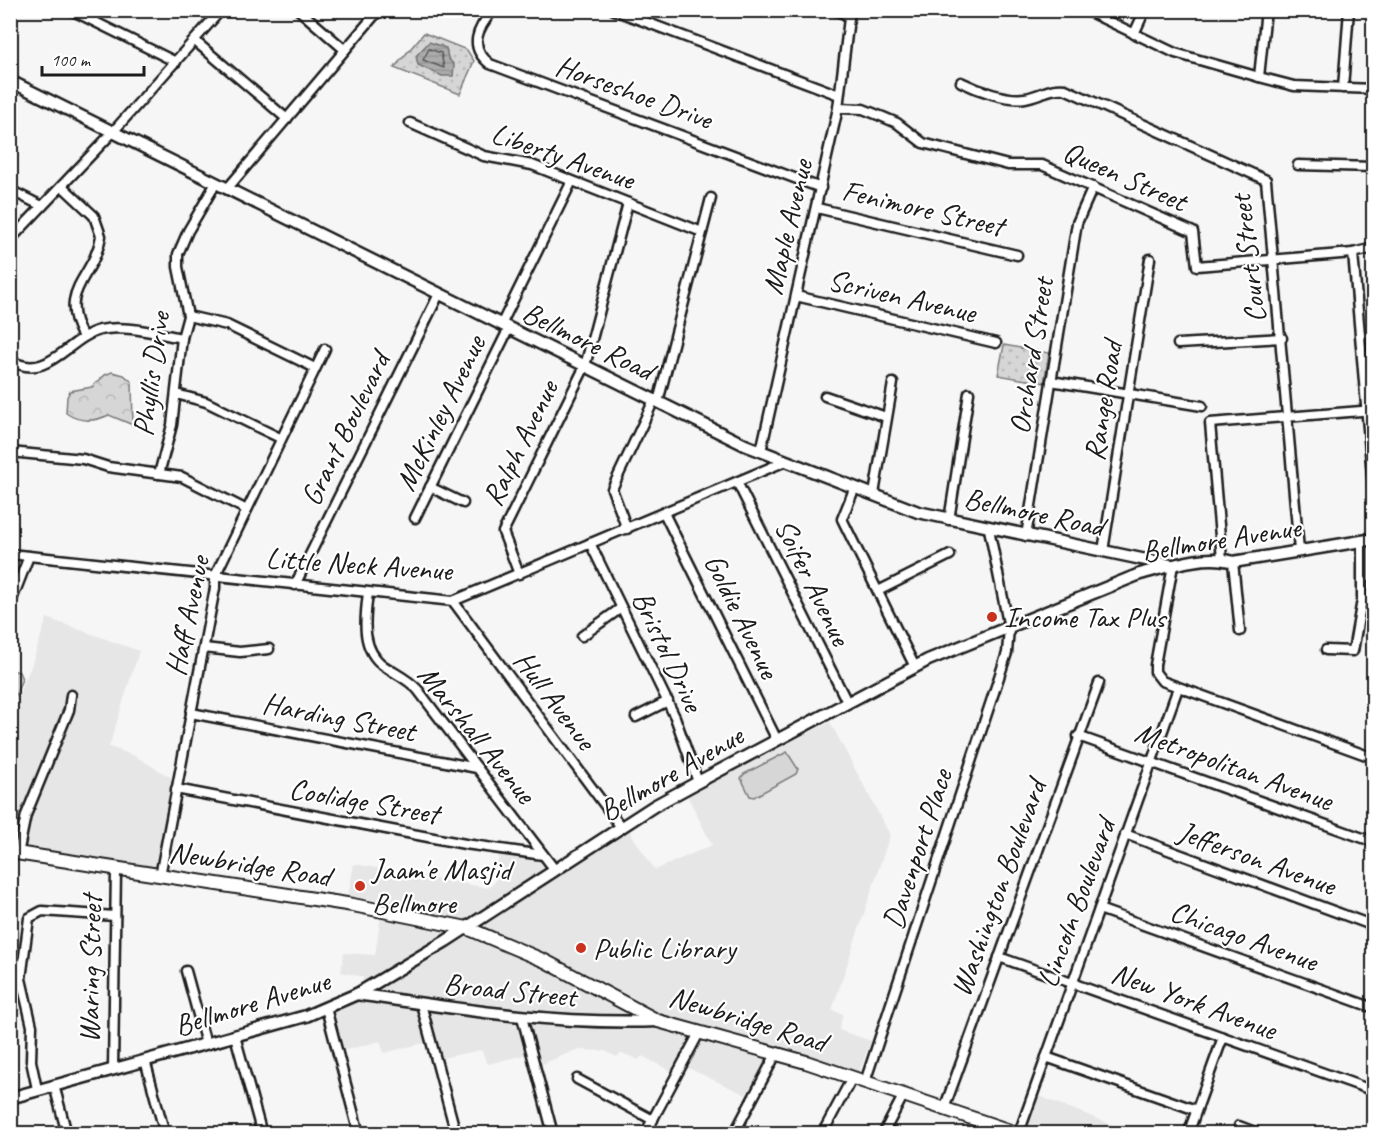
<svg xmlns="http://www.w3.org/2000/svg" width="1384" height="1144" viewBox="0 0 1384 1144" font-family="Caveat,sans-serif">
  <style>
    .built { fill: #e6e6e6 }
    .grass { fill: url(#grass-dots); stroke: #797979; stroke-width: 1.5 }
    .forest { fill: url(#forest-crowns); stroke: #797979; stroke-width: 1.5 }
    .green { fill: #d6d6d6; stroke: #797979; stroke-width: 1.5 }
    .water { fill: url(#water-rules); stroke: #727272; stroke-width: 1.5 }
    .lines { fill: none; stroke-linecap: round; stroke-linejoin: round }
    .shore { stroke: #565656; stroke-width: 1.5 }
    .street-casing { stroke: #1c1c1c; stroke-width: 13 }
    .secondary-casing { stroke: #1c1c1c; stroke-width: 15 }
    .primary-casing { stroke: #1c1c1c; stroke-width: 16 }
    .street { stroke: #fff; stroke-width: 8 }
    .secondary { stroke: #fff; stroke-width: 10 }
    .primary { stroke: #fff; stroke-width: 12 }
    .poi-dot { fill: #c8321e; stroke: #fff; stroke-width: 2 }
    .labels { text-anchor: middle; stroke-width: 4.5; stroke-linejoin: round; paint-order: stroke }
    .street-label { font-size: 30px; fill: #1c1c1c; stroke: #fff }
    .poi-label { font-size: 30px; fill: #1c1c1c; stroke: #fff; text-anchor: start }
  </style>
  <defs>
    <pattern id="grass-dots" width="8" height="8" patternUnits="userSpaceOnUse" patternTransform="scale(1.5)"><rect width="8" height="8" fill="#d6d6d6"/><path d="M2 2h.1M6 6h.1" fill="none" stroke="#b7b7b7" stroke-width="1.8" stroke-linecap="round"/></pattern>
    <pattern id="forest-crowns" width="20" height="18" patternUnits="userSpaceOnUse" patternTransform="scale(1.5)"><rect width="20" height="18" fill="#d6d6d6"/><path d="M2 6a3 3 0 1 1 6 0M12 15a3 3 0 1 1 6 0" fill="none" stroke="#b7b7b7"/></pattern>
    <pattern id="water-rules" width="6" height="5" patternUnits="userSpaceOnUse" patternTransform="scale(1.5)"><rect width="6" height="5" fill="#acacac"/><path d="M0 2.5h6" fill="none" stroke="#939393"/></pattern>
  </defs>
  <rect width="100%" height="100%" fill="#f6f6f6"/>
  <filter id="ink" filterUnits="userSpaceOnUse"><feTurbulence type="fractalNoise" baseFrequency=".0167" numOctaves="2"/><feDisplacementMap in="SourceGraphic" scale="12" xChannelSelector="R" yChannelSelector="G"/><feConvolveMatrix kernelMatrix="1 2 1 2 8 2 1 2 1" color-interpolation-filters="sRGB"/></filter>
  <g filter="url(#ink)">
    <g class="built">
      <path d="M47 618 139 651 109 747 133 755 177 781 159 875 11 851V711L30 669Z"/>
      <path d="M830 722 890 835 832 1010 843 1014 839 1030 871 1041 859 1072 774 1048 746 1095 686 1067 671 1071 642 1056 639 1060 627 1055 620 1054 617 1057 605 1051 576 1050 540 1065 535 1052 488 1064 481 1050 442 1058 438 1045 424 1043 384 1053 380 1041 339 1052 328 1009 364 992 363 977 341 972 344 953 375 955 383 901 348 896 354 864 488 888 495 882 499 856 540 861 551 880 628 829 655 870 712 845 687 795Z"/>
      <path d="M1034 1094 1133 1133 1020 1134Z"/>
    </g>
    <g class="grass">
      <path d="M424 33 467 50 474 61 460 94 394 68Z"/>
      <path d="M1004 345 1049 353 1044 383 998 375Z"/>
    </g>
    <g class="forest">
      <path d="M112 372 124 375 132 382 133 425 109 415C96 421 80 423 66 413L67 397 70 391 92 387 105 375Z"/>
      <path d="M11 670 19 672 22 679 11 707Z"/>
    </g>
    <path class="green" d="M787 752 798 769 796 774 754 797 750 796 741 778 744 774Z"/>
    <path class="water" d="M429 42 446 48 448 58 454 65 453 76H442L418 65 416 56Z"/>
    <g class="lines">
      <path class="shore" d="M429 49 441 53 444 68 423 60Z"/>
      <g class="street-casing">
        <g id="street">
          <path d="M71 10 176 62"/>
          <path d="M299 10 345 50"/>
          <path d="M493 10C477 29 468 47 490 64L821 188"/>
          <path d="M614 10 839 95"/>
          <path d="M835 10 849 16"/>
          <path d="M1085 10 1175 53 1259 77 1294 86 1374 89"/>
          <path d="M1134 34 1145 10"/>
          <path d="M195 41 287 119"/>
          <path d="M1259 77 1266 10"/>
          <path d="M961 82C977 90 1007 101 1025 98 1039 96 1050 87 1065 89L1266 180 1299 550"/>
          <path d="M1343 88 1349 10"/>
          <path d="M838 108 863 109 883 117 897 123 923 143 1008 165H1042L1193 232 1197 266 1353 253 1374 248"/>
          <path d="M410 123 484 156 532 165 702 232"/>
          <path d="M1298 165 1374 167"/>
          <path d="M62 186 94 216 101 236C95 278 56 289 83 337"/>
          <path d="M227 189 379 10"/>
          <path d="M10 190 42 206"/>
          <path d="M817 208 1017 255"/>
          <path d="M10 240 112 133 221 10"/>
          <path d="M1353 253 1374 499"/>
          <path d="M796 296 996 343"/>
          <path d="M188 316 227 325 315 368"/>
          <path d="M501 325 572 181"/>
          <path d="M1178 344 1282 338"/>
          <path d="M10 360C48 383 68 338 100 330 125 324 158 334 182 338"/>
          <path d="M1051 381 1202 406"/>
          <path d="M176 394 206 402 280 438"/>
          <path d="M825 396 886 417"/>
          <path d="M658 402 711 198"/>
          <path d="M761 451 838 108 850 10"/>
          <path d="M10 452 83 459 108 467 182 477 245 509"/>
          <path d="M159 474 172 425 182 338 188 316 178 267V254L188 231 216 183"/>
          <path d="M737 482 847 702"/>
          <path d="M430 487 463 503"/>
          <path d="M855 487 842 519 915 667"/>
          <path d="M874 494 893 383"/>
          <path d="M664 513 777 740"/>
          <path d="M415 518 509 328"/>
          <path d="M949 520 969 393"/>
          <path d="M627 529 612 489 654 400"/>
          <path d="M1026 536 1077 223 1093 187"/>
          <path d="M590 543 675 717 698 782"/>
          <path d="M1103 551 1150 259"/>
          <path d="M10 554 453 601 786 461"/>
          <path d="M1222 559 1210 423 1374 410"/>
          <path d="M1233 562 1240 631"/>
          <path d="M1173 565 1155 665V672L1162 681 1374 758"/>
          <path d="M519 574 503 532 585 366 628 203"/>
          <path d="M295 585 439 294"/>
          <path d="M878 591 950 555"/>
          <path d="M368 593C365 618 360 649 384 666 396 674 408 679 418 690L555 870"/>
          <path d="M453 601 621 827"/>
          <path d="M10 605 29 556"/>
          <path d="M582 636 621 608"/>
          <path d="M204 648 240 652 269 649"/>
          <path d="M1326 650 1353 651 1362 600V541"/>
          <path d="M191 713 477 768"/>
          <path d="M636 717 668 701"/>
          <path d="M1078 736 1374 842"/>
          <path d="M176 789 465 844 543 855"/>
          <path d="M1125 834 1374 926"/>
          <path d="M18 854 26 815 69 710 71 695"/>
          <path d="M160 876 215 588V576L325 349"/>
          <path d="M1099 909 1374 1008"/>
          <path d="M999 957 1374 1091"/>
          <path d="M186 971 206 1044"/>
          <path d="M421 1004 456 1134"/>
          <path d="M326 1008 359 1134"/>
          <path d="M522 1017 553 1134"/>
          <path d="M235 1036 262 1134"/>
          <path d="M1046 1057 1196 1110"/>
          <path d="M145 1060 165 1134"/>
          <path d="M113 1069 116 870"/>
          <path d="M577 1079 653 1120"/>
          <path d="M865 1082 1007 653 1009 628 989 529"/>
          <path d="M54 1085 67 1134"/>
          <path d="M37 1089 31 1061 32 1026 21 979 29 918 42 911 115 916"/>
          <path d="M944 1109 1099 683"/>
          <path d="M1239 1126 1260 1134"/>
          <path d="M1019 1133 1178 688"/>
          <path d="M645 1134 699 1033"/>
          <path d="M734 1134 776 1054"/>
          <path d="M822 1134 852 1078"/>
          <path d="M883 1134 903 1096"/>
          <path d="M1188 1134 1223 1037"/>
        </g>
      </g>
      <g class="secondary-casing">
        <g id="secondary">
          <path d="M10 81 745 445 918 512 1170 565"/>
          <path d="M357 994C457 1009 557 1025 658 1021"/>
          <path d="M10 1098 306 1016 357 994 446 941 654 806 698 782 928 660 1140 574C1167 567 1205 553 1233 562L1374 539"/>
        </g>
      </g>
      <g class="primary-casing">
        <path id="primary" d="M10 852 353 905 467 928 545 961 658 1021 806 1062 1019 1134"/>
      </g>
      <use href="#street" class="street"/>
      <use href="#secondary" class="secondary"/>
      <use href="#primary" class="primary"/>
    </g>
  </g>
  <g class="poi-dot">
    <circle cx="992" cy="617" r="6"/>
    <circle cx="360" cy="886" r="6"/>
    <circle cx="581" cy="948" r="6"/>
  </g>
  <g class="labels">
    <g class="street-label">
      <text transform="translate(634 92) rotate(20)" y="10">Horseshoe Drive</text>
      <text transform="translate(563 156) rotate(19)" y="10">Liberty Avenue</text>
      <text transform="translate(1125 176) rotate(24)" y="10">Queen Street</text>
      <text transform="translate(923 208) rotate(13)" y="10">Fenimore Street</text>
      <text transform="translate(787 227) rotate(-77)" y="10">Maple Avenue</text>
      <text transform="translate(1248 259) rotate(-97)" y="10">Court Street</text>
      <text transform="translate(902 296) rotate(13)" y="10">Scriven Avenue</text>
      <text transform="translate(588 341) rotate(26)" y="10">Bellmore Road</text>
      <text transform="translate(1031 356) rotate(-81)" y="10">Orchard Street</text>
      <text transform="translate(151 374) rotate(-82)" y="10">Phyllis Drive</text>
      <text transform="translate(1103 401) rotate(-81)" y="10">Range Road</text>
      <text transform="translate(440 413) rotate(-64)" y="10">McKinley Avenue</text>
      <text transform="translate(345 429) rotate(-64)" y="10">Grant Boulevard</text>
      <text transform="translate(520 443) rotate(-64)" y="10">Ralph Avenue</text>
      <text transform="translate(1034 512) rotate(12)" y="10">Bellmore Road</text>
      <text transform="translate(1221 539) rotate(-9)" y="10">Bellmore Avenue</text>
      <text transform="translate(359 564) rotate(4)" y="10">Little Neck Avenue</text>
      <text transform="translate(813 582) rotate(64)" y="10">Soifer Avenue</text>
      <text transform="translate(187 616) rotate(-78)" y="10">Haff Avenue</text>
      <text transform="translate(742 616) rotate(64)" y="10">Goldie Avenue</text>
      <text transform="translate(668 651) rotate(65)" y="10">Bristol Drive</text>
      <text transform="translate(555 700) rotate(53)" y="10">Hull Avenue</text>
      <text transform="translate(339 717) rotate(11)" y="10">Harding Street</text>
      <text transform="translate(477 734) rotate(51)" y="10">Marshall Avenue</text>
      <text transform="translate(1234 766) rotate(20)" y="10">Metropolitan Avenue</text>
      <text transform="translate(671 773) rotate(-30)" y="10">Bellmore Avenue</text>
      <text transform="translate(364 801) rotate(10)" y="10">Coolidge Street</text>
      <text transform="translate(917 849) rotate(-72)" y="10">Davenport Place</text>
      <text transform="translate(1257 858) rotate(20)" y="10">Jefferson Avenue</text>
      <text transform="translate(250 864) rotate(9)" y="10">Newbridge Road</text>
      <text transform="translate(998 888) rotate(-70)" y="10">Washington Boulevard</text>
      <text transform="translate(1076 903) rotate(-70)" y="10">Lincoln Boulevard</text>
      <text transform="translate(1244 936) rotate(20)" y="10">Chicago Avenue</text>
      <text transform="translate(90 969) rotate(-89)" y="10">Waring Street</text>
      <text transform="translate(510 990) rotate(6)" y="10">Broad Street</text>
      <text transform="translate(1194 1001) rotate(20)" y="10">New York Avenue</text>
      <text transform="translate(252 1003) rotate(-17)" y="10">Bellmore Avenue</text>
      <text transform="translate(748 1019) rotate(17)" y="10">Newbridge Road</text>
    </g>
    <g class="poi-label">
      <text x="1004" y="627">Income Tax Plus</text>
      <text x="372" y="879">Jaam'e Masjid<tspan x="372" dy="34">Bellmore</tspan></text>
      <text x="593" y="958">Public Library</text>
    </g>
  </g>
  <rect width="1384" height="1144" fill="none" stroke="#fff" stroke-width="36"/>
  <rect x="18" y="18" width="1348" height="1108" fill="none" stroke="#1c1c1c" stroke-width="2" filter="url(#ink)"/>
  <path d="M42 66v9h102v-9" fill="none" stroke="#1c1c1c" stroke-width="3"/>
  <text x="51" y="66" font-size="18" fill="#1c1c1c" stroke="#ffffff" stroke-width="4.5" paint-order="stroke">100 m</text>
</svg>
